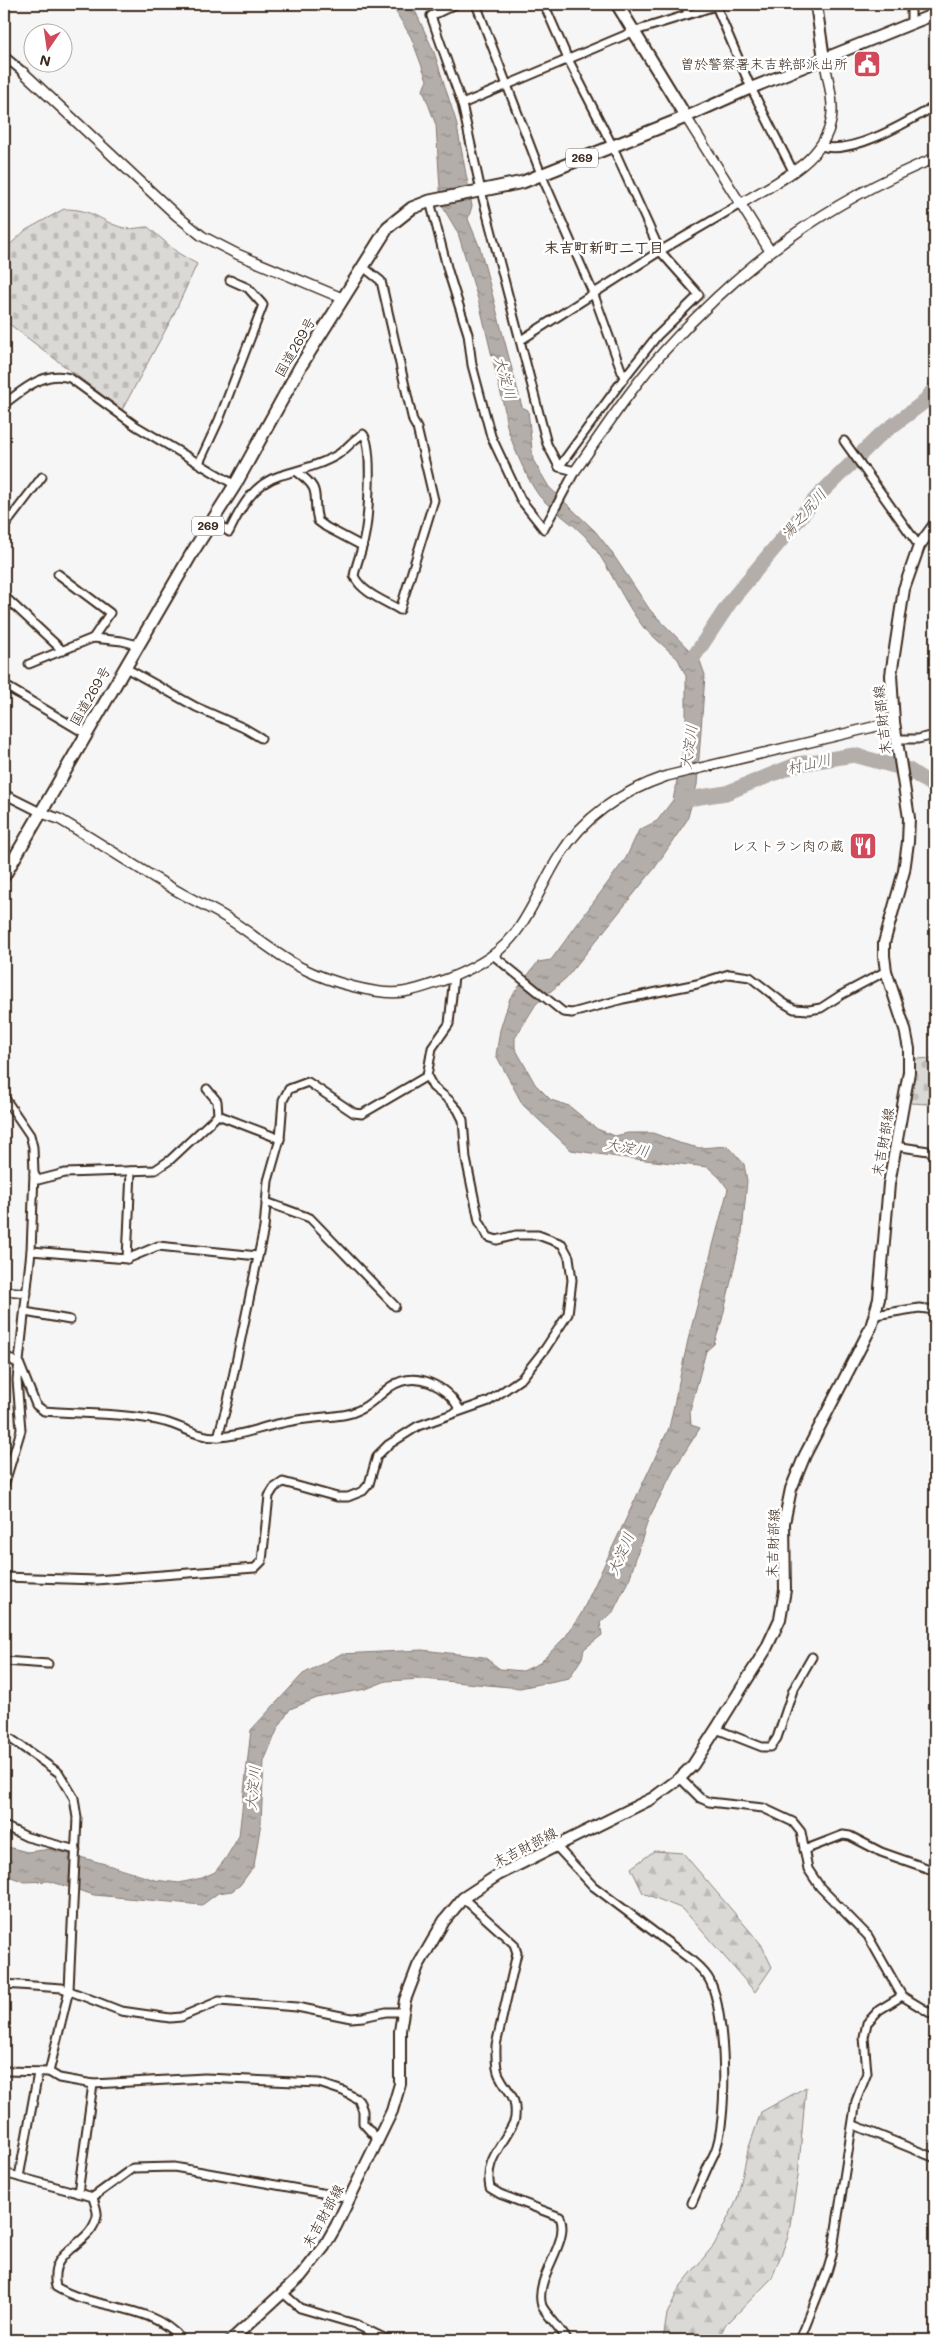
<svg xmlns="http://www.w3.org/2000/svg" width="939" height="2344" viewBox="0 0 939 2344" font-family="Mali,'Klee One',sans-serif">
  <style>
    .forest { fill: url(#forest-firs); stroke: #8b827a }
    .cemetery { fill: url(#cemetery-stones); stroke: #8b827a }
    .water { fill: url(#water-ripples); stroke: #847972 }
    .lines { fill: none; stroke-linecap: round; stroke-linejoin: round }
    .river { stroke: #b4aeaa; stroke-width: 15 }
    .minor-casing { stroke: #3b2a1e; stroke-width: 11 }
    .tertiary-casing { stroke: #3b2a1e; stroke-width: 12 }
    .secondary-casing { stroke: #3b2a1e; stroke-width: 14 }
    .trunk-casing { stroke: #3b2a1e; stroke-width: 15 }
    .minor { stroke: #fff; stroke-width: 7 }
    .tertiary { stroke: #fff; stroke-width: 9 }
    .secondary { stroke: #fff; stroke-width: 10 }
    .trunk { stroke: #fff; stroke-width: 11 }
    .labels { text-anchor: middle; stroke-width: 5; stroke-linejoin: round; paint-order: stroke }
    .shield { fill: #fff; stroke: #766a62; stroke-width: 1 }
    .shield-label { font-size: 12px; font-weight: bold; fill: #3b2a1e }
    .poi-label { font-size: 14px; fill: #3b2a1e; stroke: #fff; text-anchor: end }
    .street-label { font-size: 14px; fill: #3b2a1e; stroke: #fff }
    .neighbourhood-label { font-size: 15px; font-weight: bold; fill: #3b2a1e; stroke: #fff }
    .water-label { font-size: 15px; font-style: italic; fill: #65584f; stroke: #fff }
  </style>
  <defs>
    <pattern id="forest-firs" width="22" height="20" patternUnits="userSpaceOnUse" patternTransform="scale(1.25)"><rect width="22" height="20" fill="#dbd9d6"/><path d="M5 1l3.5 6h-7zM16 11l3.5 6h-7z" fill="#bdbab7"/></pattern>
    <pattern id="cemetery-stones" width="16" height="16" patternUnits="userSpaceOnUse" patternTransform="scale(1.25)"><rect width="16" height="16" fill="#dbd9d6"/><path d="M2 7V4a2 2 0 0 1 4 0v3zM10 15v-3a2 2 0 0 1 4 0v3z" fill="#bdbab7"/></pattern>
    <pattern id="water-ripples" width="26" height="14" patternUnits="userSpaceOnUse" patternTransform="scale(1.25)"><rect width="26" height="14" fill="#b4aeaa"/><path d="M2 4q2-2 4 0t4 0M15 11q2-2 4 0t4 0" fill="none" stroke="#948e8a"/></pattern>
  </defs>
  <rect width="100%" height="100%" fill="#f7f6f6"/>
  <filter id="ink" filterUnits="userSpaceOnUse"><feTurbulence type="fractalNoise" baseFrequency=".02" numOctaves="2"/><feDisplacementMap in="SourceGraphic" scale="10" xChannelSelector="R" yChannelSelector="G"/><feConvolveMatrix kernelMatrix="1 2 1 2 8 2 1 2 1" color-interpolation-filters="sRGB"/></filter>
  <g filter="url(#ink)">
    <g class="forest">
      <path d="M654 1851 683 1853 761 1944 772 1967 755 1992 683 1909 643 1893 631 1868Z"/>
      <path d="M806 2087 798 2176 788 2237 772 2278 725 2326 717 2340H663L667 2314 679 2288 714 2245 737 2200 748 2150 761 2112Z"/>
    </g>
    <g class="cemetery">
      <path d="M64 209C95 209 100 222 124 228 131 230 141 227 148 227L178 253 197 264 172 318 122 410 4 320V250L26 230Z"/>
      <path d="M935 1058V1100L927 1104 911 1103 915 1059Z"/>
    </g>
    <path class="water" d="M391 4H412L434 52 456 121 472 206 468 219 480 248 522 407 528 410 533 460 549 487 595 531 610 550 650 610 700 661 705 675 697 785 687 820 654 869 566 978 536 1004 515 1038V1048L535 1084 551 1100 569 1106 597 1129 615 1136 628 1133H653L679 1143 699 1148 728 1146 744 1164 747 1181 742 1233 722 1320 714 1344 706 1351 690 1411 691 1425 700 1428 674 1469 648 1520 630 1577 612 1614 600 1622 602 1635 584 1649 582 1658 569 1678 520 1688 423 1679 386 1681 366 1689 317 1698 290 1709 278 1728 264 1761 261 1822 254 1866 240 1885 232 1891 218 1893 202 1905 94 1895 49 1881 24 1882 4 1874V1846L27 1852 52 1849 105 1864 155 1880 179 1883 202 1878 215 1872 226 1858 239 1836 251 1730 303 1674 341 1654 422 1650 484 1657 500 1669 523 1671 540 1663 566 1636 581 1614 669 1428 688 1340 728 1189 720 1178 708 1167 618 1157 571 1150 523 1105 496 1055 500 1030 510 998 538 962 551 960 626 858 639 830 657 821 673 800 686 736V676L678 659 644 628 636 617C618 591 606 559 585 536 572 522 554 512 541 498 529 485 503 427 505 411L480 306 458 233 441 204 436 125 423 90 427 80 411 37Z"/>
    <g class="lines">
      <g class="river">
        <path d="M693 658 733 598 817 497 879 436 924 402 935 388"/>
        <path d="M681 800 726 793 798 764 854 755 909 770 935 787"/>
      </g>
      <g class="minor-casing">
        <g id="minor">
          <path d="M476 4 541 174 594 295 624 378 559 467"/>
          <path d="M544 4 568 59 612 145 660 251 699 295 657 336 624 378"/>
          <path d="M685 4 688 14"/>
          <path d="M716 6 751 88 793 171"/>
          <path d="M911 24V4"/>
          <path d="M4 56 23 72"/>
          <path d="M462 104 635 31 722 4"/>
          <path d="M821 146C852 156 909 121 935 106"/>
          <path d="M430 201 448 271 468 334 472 365 491 436 521 500 544 529 575 471 559 467 547 444 481 191 462 104 431 16 456 4"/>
          <path d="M521 340 660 251 742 203"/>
          <path d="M4 404C23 390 44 370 70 378L136 426 235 485"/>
          <path d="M844 441 919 546"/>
          <path d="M199 463 219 420 263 305 248 288 230 280"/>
          <path d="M297 472C324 491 311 495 318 521L326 527 362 546"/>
          <path d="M212 520 229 532C240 509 253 484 279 476 298 470 319 466 337 455 347 449 352 440 363 434 374 444 368 522 364 539 362 551 356 564 354 576 362 593 385 601 400 610L434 500 417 428 413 421 381 281 362 266"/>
          <path d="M4 527 42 477"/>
          <path d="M58 574 110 613 93 638"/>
          <path d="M4 596 63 651"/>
          <path d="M29 664 93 638 122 641 138 645"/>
          <path d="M124 667 196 707 244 728 261 738"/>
          <path d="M4 685 86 734"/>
          <path d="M897 739H918L935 735"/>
          <path d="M4 794 42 813"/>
          <path d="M494 956 563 1012 572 1013 623 999 697 984 729 974 750 977 782 1002 794 1009 809 1010 821 1008 841 995 886 971"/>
          <path d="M4 1097 30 1135 33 1147 34 1173 31 1251 17 1380 21 1430 4 1486"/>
          <path d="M218 1115 280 1139"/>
          <path d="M895 1146 935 1152"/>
          <path d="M34 1174 38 1180 65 1173 155 1170 170 1160 218 1115 217 1101 207 1089"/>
          <path d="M266 1202 310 1218 395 1306"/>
          <path d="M31 1251 127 1259 158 1246 258 1256"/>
          <path d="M127 1259 131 1171"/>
          <path d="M4 1291 27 1293"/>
          <path d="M25 1312 70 1320"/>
          <path d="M875 1315 919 1308 935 1310"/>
          <path d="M4 1355 20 1365 36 1405 44 1411C81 1414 129 1413 165 1422 183 1427 199 1438 219 1437 241 1436 261 1427 282 1423 302 1418 322 1418 343 1415 364 1412 374 1399 390 1387 416 1369 447 1386 460 1410"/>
          <path d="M218 1437 228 1401 264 1228 268 1181 280 1139 283 1100 289 1089 308 1082 354 1113 362 1114 427 1076"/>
          <path d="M4 1577 96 1580 255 1568 262 1561 269 1496 274 1488 283 1482 337 1497H348L363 1491 369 1484 377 1456 388 1445 418 1426 489 1401 522 1378 545 1349 568 1314 572 1280 569 1257 562 1244 538 1235H516L497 1240 488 1237 479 1221 466 1159 463 1120 458 1110 449 1100 433 1087 427 1076 432 1048 449 1024 454 976"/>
          <path d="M4 1661 48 1664"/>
          <path d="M716 1729 762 1747H771L777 1738 793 1690 812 1657"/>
          <path d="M4 1734 59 1773 74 1798 77 1818 69 1990 49 2072 59 2078 93 2084 78 2193"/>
          <path d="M680 1778 700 1798 709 1802 763 1808 793 1822 801 1832 808 1869 820 1887 868 1936 902 1996 935 2016"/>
          <path d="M4 1826 27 1837 76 1850"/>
          <path d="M556 1846 593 1886 690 1959C697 1965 706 1972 710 1981 726 2012 729 2123 714 2154 706 2170 699 2187 692 2203"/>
          <path d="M804 1850 843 1835 850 1836 881 1852 935 1871"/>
          <path d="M463 1898 514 1944 517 1953 496 2045C496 2054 495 2067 499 2075 508 2093 517 2095 515 2117 515 2122 511 2127 509 2131 497 2152 485 2164 490 2188L500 2194 560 2217C571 2243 533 2278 542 2306 545 2313 561 2329 567 2340"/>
          <path d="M4 1984 62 1988 121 2011 170 2018 181 2017 219 2001 297 2007 351 2018 363 2017 386 2012H402"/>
          <path d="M4 2071 49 2072"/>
          <path d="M93 2084 205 2078 319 2083 343 2091 359 2100 363 2111V2123L378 2140"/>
          <path d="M854 2125 935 2158"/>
          <path d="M4 2173 93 2197"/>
          <path d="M19 2177 38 2073"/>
          <path d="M93 2197 133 2168 174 2167 350 2198"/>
          <path d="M93 2197C94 2203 98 2210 97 2216 91 2247 47 2248 56 2287 96 2311 150 2302 182 2340"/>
          <path d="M283 2293 300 2308 355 2324 388 2340"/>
          <path d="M800 2340 827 2272 832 2255 856 2101 867 2073 864 2037 867 2023 879 2010 902 1996"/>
        </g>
      </g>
      <g class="tertiary-casing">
        <g id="tertiary">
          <path d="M23 72 176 215 202 236 237 254 342 298"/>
          <path d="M686 117 770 251"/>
          <path d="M742 203C777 181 830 160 832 112 833 95 827 76 824 59"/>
          <path d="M575 471C604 430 632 386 666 349 745 262 826 203 935 158"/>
          <path d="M42 813 59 819C99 842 138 869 179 892 193 900 208 907 222 915 250 931 275 955 304 969 328 981 377 996 403 992 419 990 435 983 450 978 478 966 502 953 519 928 535 905 545 878 560 855 585 815 623 791 667 776L894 722"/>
        </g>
      </g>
      <g class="secondary-casing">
        <g id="secondary">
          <path d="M816 4 824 59"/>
          <path d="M686 117 751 88 935 14"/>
          <path d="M231 2340 301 2276 324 2247 336 2226 392 2111 400 2084V2031L405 2000 418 1966 444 1921 463 1898 498 1875 653 1798 680 1778 693 1765 718 1726 766 1649 780 1619 785 1590 784 1523 791 1489 805 1455 871 1327 879 1299 889 1184 909 1072V1049L905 1029 886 971 884 956V943L904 871 908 842 909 818 894 722 891 675 904 589 919 546 935 524"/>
        </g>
      </g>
      <g class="trunk-casing">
        <path id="trunk" d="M4 876 192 553 235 485 300 367 388 227 412 208 430 201 523 182 686 117 617 4"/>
      </g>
      <use href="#minor" class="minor"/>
      <use href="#tertiary" class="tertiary"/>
      <use href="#secondary" class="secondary"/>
      <use href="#trunk" class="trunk"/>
    </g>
  </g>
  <defs>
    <g id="civic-square" transform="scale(1.4375)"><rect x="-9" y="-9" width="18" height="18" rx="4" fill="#d1495b" stroke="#fff"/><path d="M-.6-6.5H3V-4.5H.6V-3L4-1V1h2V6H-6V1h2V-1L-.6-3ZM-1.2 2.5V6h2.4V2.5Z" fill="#fff"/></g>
    <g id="restaurant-square" transform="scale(1.4375)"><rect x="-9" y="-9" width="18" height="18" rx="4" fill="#d1495b" stroke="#fff"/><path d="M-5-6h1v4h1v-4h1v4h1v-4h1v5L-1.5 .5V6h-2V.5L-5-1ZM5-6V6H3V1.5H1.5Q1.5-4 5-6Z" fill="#fff"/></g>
  </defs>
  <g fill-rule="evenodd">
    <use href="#civic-square" x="867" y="64"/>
    <use href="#restaurant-square" x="863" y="846"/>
  </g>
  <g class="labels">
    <g class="shield">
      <rect x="566" y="148.5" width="32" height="19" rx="4"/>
      <rect x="192" y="516.5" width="32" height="19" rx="4"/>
    </g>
    <g class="shield-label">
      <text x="582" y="162">269</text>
      <text x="208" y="530">269</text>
    </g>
    <g class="poi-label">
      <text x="848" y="69">曽於警察署末吉幹部派出所</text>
      <text x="844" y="851">レストラン肉の蔵</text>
    </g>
    <g class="street-label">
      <text transform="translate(295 347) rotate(-60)" y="5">国道269号</text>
      <text transform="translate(90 696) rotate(-60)" y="5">国道269号</text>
      <text transform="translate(882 720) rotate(-96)" y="5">末吉財部線</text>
      <text transform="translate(883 1142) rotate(-80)" y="5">末吉財部線</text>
      <text transform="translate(773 1543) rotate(-88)" y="5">末吉財部線</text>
      <text transform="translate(525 1847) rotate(-27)" y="5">末吉財部線</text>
      <text transform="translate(323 2216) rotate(-61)" y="5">末吉財部線</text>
    </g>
    <g class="neighbourhood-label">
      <text x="604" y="253">末吉町新町二丁目</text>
    </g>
    <g class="water-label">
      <text transform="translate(505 378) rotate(74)" y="5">大淀川</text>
      <text transform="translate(804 514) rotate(-49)" y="5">湯之尻川</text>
      <text transform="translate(689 747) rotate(-82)" y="5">大淀川</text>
      <text transform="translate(809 764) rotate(-13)" y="5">村山川</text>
      <text transform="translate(627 1148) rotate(11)" y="5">大淀川</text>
      <text transform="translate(621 1554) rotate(-67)" y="5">大淀川</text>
      <text transform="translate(253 1788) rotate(-85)" y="5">大淀川</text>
    </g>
  </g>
  <rect width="939" height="2344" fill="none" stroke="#fff" stroke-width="20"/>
  <rect x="10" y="10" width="919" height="2324" fill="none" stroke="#3b2a1e" stroke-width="2" filter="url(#ink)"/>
  <g transform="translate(48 48) rotate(193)"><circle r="24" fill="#ffffff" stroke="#b1aaa5"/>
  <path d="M0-4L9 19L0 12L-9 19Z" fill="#d1495b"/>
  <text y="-8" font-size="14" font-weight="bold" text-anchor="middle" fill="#3b2a1e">N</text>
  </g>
</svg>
